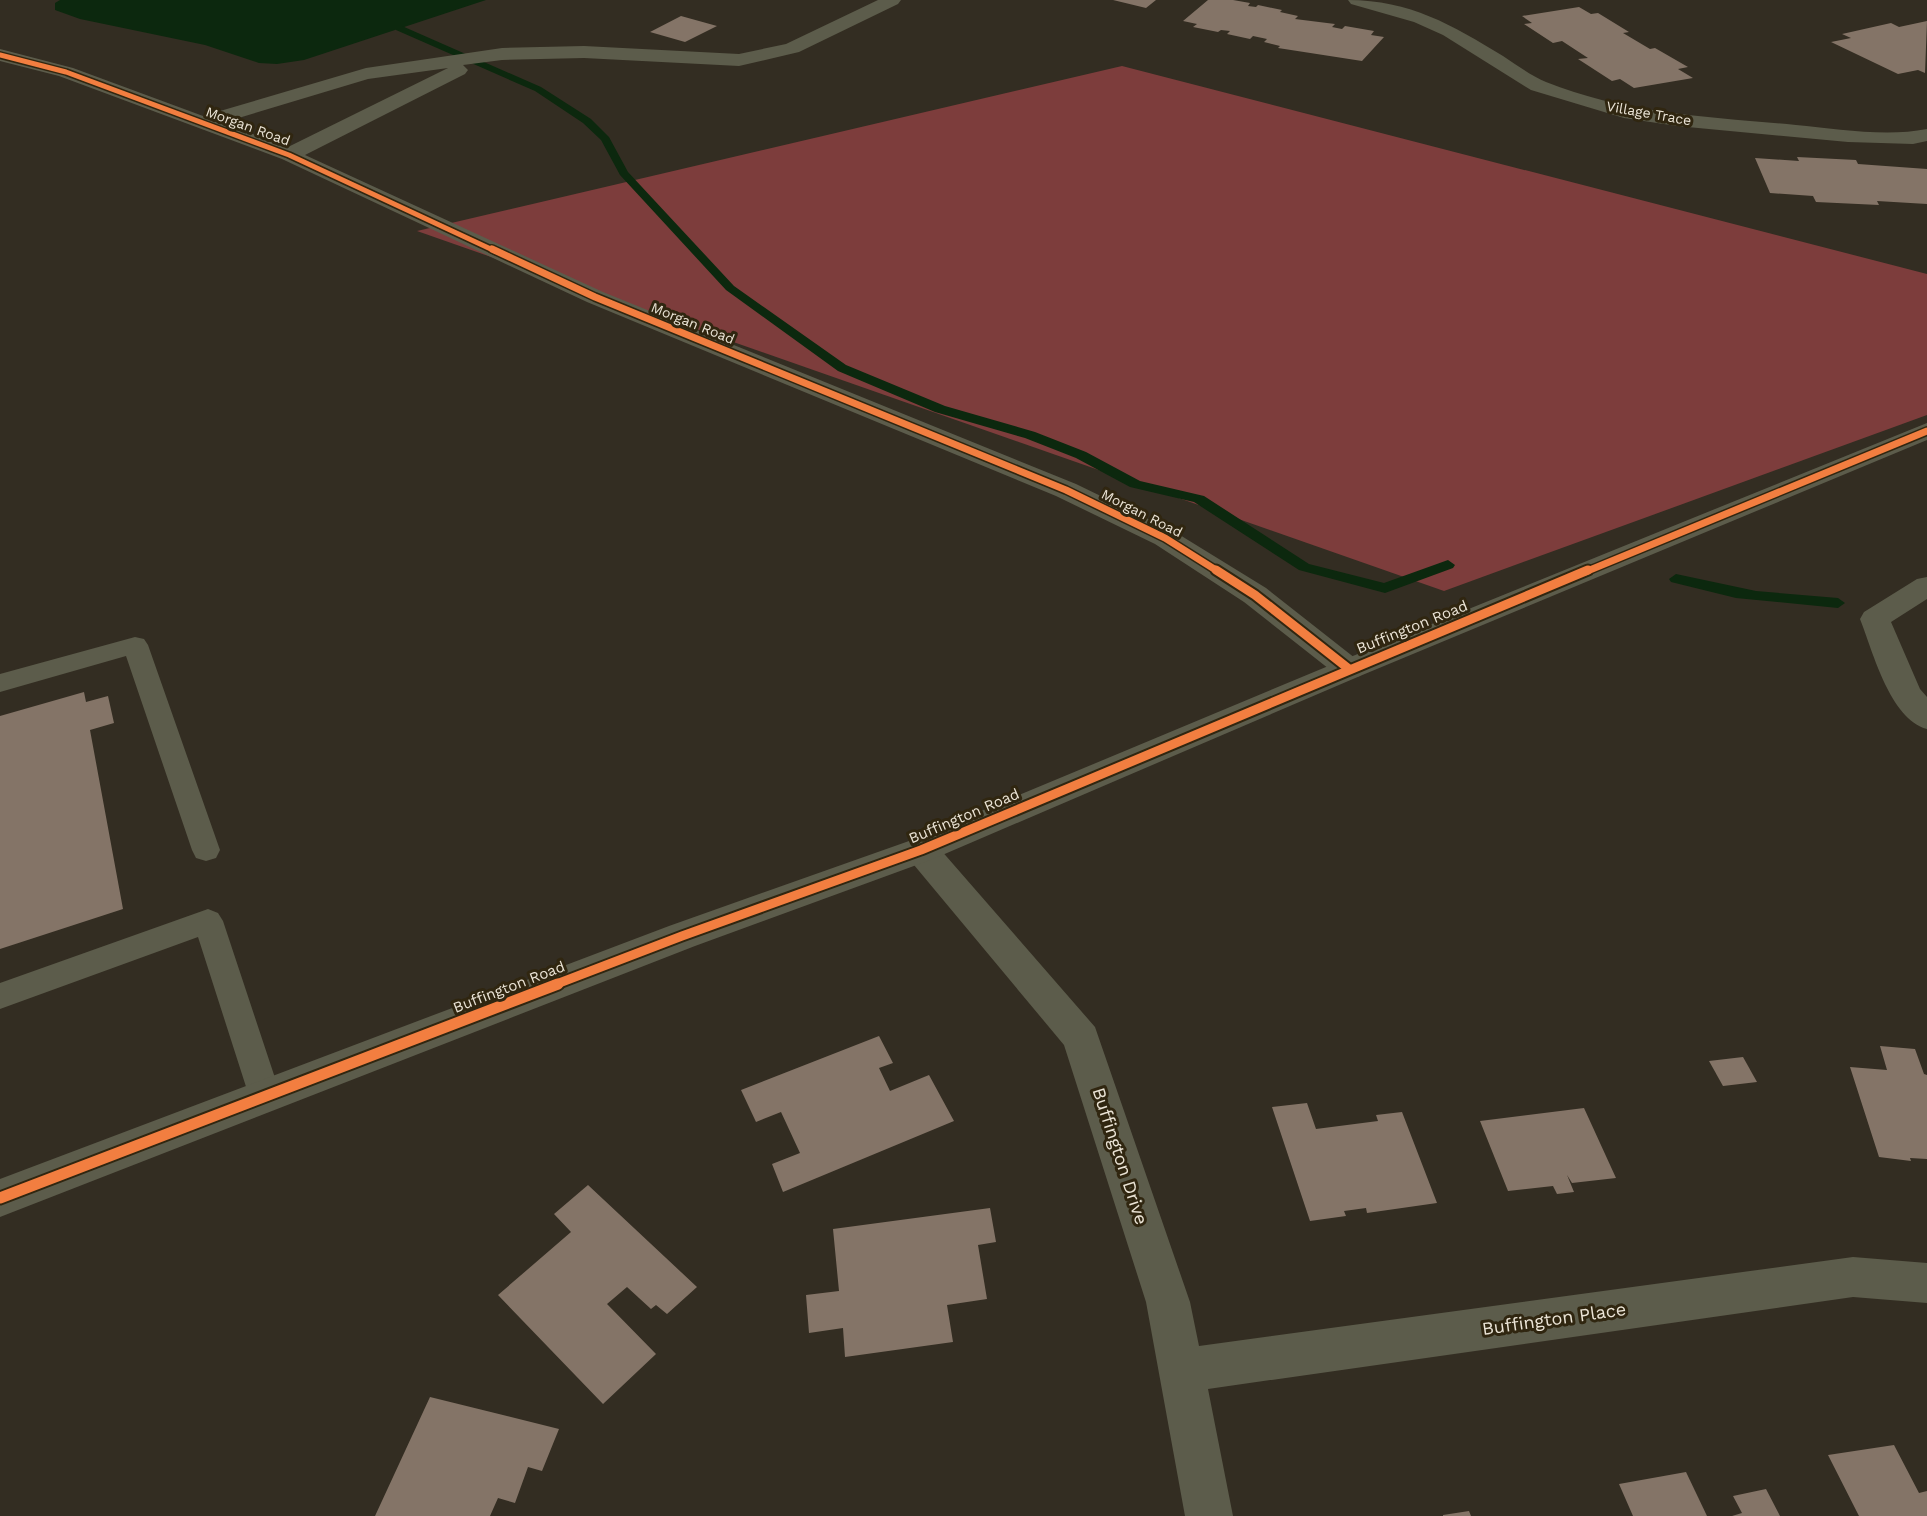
<svg xmlns="http://www.w3.org/2000/svg" width="1927" height="1516" viewBox="0 0 1927 1516" font-family="'Work Sans',sans-serif">
  <style>
    .forest { fill: #7d3d3c }
    .water { fill: #0c280e }
    .lines { fill: none; stroke-linecap: round; stroke-linejoin: round }
    .stream { fill: #0c280e; fill-rule: evenodd }
    .building { fill: #847467 }
    .service { fill: #5c5c4b; fill-rule: evenodd }
    .minor { fill: #5c5c4b; fill-rule: evenodd }
    .tertiary { fill: #5c5c4b; fill-rule: evenodd }
    .cycleway-far3-casing { stroke: #302610; stroke-width: 8 }
    .cycleway-far2-casing { stroke: #302610; stroke-width: 10 }
    .cycleway-far1-casing { stroke: #302610; stroke-width: 13 }
    .cycleway-casing { stroke: #302610; stroke-width: 15 }
    .cycleway-far3 { stroke: #f27e40; stroke-width: 5 }
    .cycleway-far2 { stroke: #f27e40; stroke-width: 7 }
    .cycleway-far1 { stroke: #f27e40; stroke-width: 9 }
    .cycleway { stroke: #f27e40; stroke-width: 11 }
    .labels { text-anchor: middle; stroke-width: 6; stroke-linejoin: round; paint-order: stroke }
    .far-street-label { font-size: 14px; fill: #ebe4d6; stroke: #302610 }
    .street-label { font-size: 15px; fill: #ebe4d6; stroke: #302610 }
    .near-street-label { font-size: 18px; fill: #ebe4d6; stroke: #302610 }
  </style>
  <rect width="100%" height="100%" fill="#332d22"/>
  <path class="forest" d="M1122 66 1927 274V415L1444 591 417 231Z"/>
  <path class="water" d="M60 0H486L304 60 277 64 259 63 205 45 80 19 55 10V3Z"/>
  <g class="lines">
    <g class="stream">
      <path d="M396 26H402L541 87 591 119 609 137 628 172 734 286 846 365 945 406 1035 432 1086 452 1140 481 1204 496 1309 564 1384 583 1448 560 1455 565 1453 568 1385 593 1299 570 1194 502 1130 487 1076 458 1025 438 935 412 838 371 726 290 620 175 601 140 583 123 535 91 396 30Z"/>
      <path d="M1676 574 1756 591 1838 598 1845 603 1838 608 1736 598 1671 582 1669 579Z"/>
    </g>
  </g>
  <g class="building">
    <path d="M1113 0H1156L1146 8Z"/>
    <path d="M1208 0H1233L1250 3 1248 6 1256 7 1258 5 1282 10 1280 12 1298 16 1295 19 1335 24 1332 27 1342 29 1345 26 1374 31 1371 35 1384 37 1362 61 1278 48 1280 46 1264 42 1267 39 1253 36 1250 39 1227 34 1230 31 1221 30 1218 32 1193 27 1197 24 1183 21Z"/>
    <path d="M1579 7 1591 14 1598 13 1629 32 1623 33 1650 49 1655 48 1688 67 1678 69 1693 78 1634 88 1620 79 1612 81 1578 59 1588 58 1562 41 1553 43 1524 24 1532 23 1522 16Z"/>
    <path d="M681 16 717 26 685 42 650 32Z"/>
    <path d="M1927 21 1925 73 1918 70 1898 74 1831 42 1851 38 1842 34 1891 23 1899 27Z"/>
    <path d="M1797 157 1856 160 1858 164 1927 169V204L1877 201 1879 205 1816 202 1813 196 1770 193 1755 158 1799 161Z"/>
    <path d="M84 692 86 702 108 696 114 723 90 730 123 909 0 949V716Z"/>
    <path d="M879 1036 893 1063 879 1068 890 1091 929 1075 954 1121 783 1192 772 1164 800 1153 781 1112 756 1122 741 1090Z"/>
    <path d="M1880 1046 1915 1049 1924 1074 1927 1075V1159L1910 1158 1911 1161 1879 1157 1850 1067 1887 1070Z"/>
    <path d="M1743 1057 1757 1082 1723 1086 1709 1061Z"/>
    <path d="M1307 1103 1316 1129 1378 1121 1376 1115 1402 1112 1437 1203 1367 1213 1366 1208 1344 1211 1346 1216 1310 1221 1272 1107Z"/>
    <path d="M1584 1108 1616 1178 1572 1183 1567 1175 1574 1192 1557 1194 1553 1186 1508 1191 1480 1121Z"/>
    <path d="M588 1185 697 1287 667 1314 656 1305 651 1309 627 1287 607 1304 656 1354 603 1404 498 1295 571 1232 554 1214Z"/>
    <path d="M990 1208 996 1242 978 1245 987 1299 947 1305 953 1342 845 1357 843 1328 809 1333 806 1295 839 1291 833 1229Z"/>
    <path d="M430 1397 559 1429 542 1471 528 1467 515 1503 498 1498 490 1516H375Z"/>
    <path d="M1894 1445 1919 1493 1927 1491V1516H1859L1828 1455Z"/>
    <path d="M1686 1472 1707 1516H1633L1619 1484Z"/>
    <path d="M1766 1489 1780 1516H1732L1742 1513 1733 1496Z"/>
    <path d="M1469 1511 1471 1516H1443V1515Z"/>
  </g>
  <g class="lines">
    <g class="service">
      <path d="M135 637 144 639 148 645 220 850 216 858 206 861 196 858 192 850 126 656 0 692V674Z"/>
      <path d="M208 909 218 913 223 921 281 1096 277 1106 265 1110 253 1106 249 1096 198 937 0 1009V983Z"/>
    </g>
    <g class="minor">
      <path d="M878 0H901L898 4 799 52 739 66 584 58 502 60 463 65 468 70 465 74 305 155 603 292 1076 484 1175 532 1266 588 1360 662 1365 669 1360 676 1349 679 1338 676 1244 602 1155 544 1056 496 587 302 282 159 59 76 0 61V49L73 68 203 116 366 68 502 48 584 46 739 54 786 44ZM448 68 288 147 222 123 368 79Z"/>
      <path d="M1348 0C1410 0 1452 25 1503 56 1517 65 1531 76 1546 82 1625 114 1712 117 1796 125 1836 129 1887 137 1927 129V141L1913 144 1848 142 1677 126 1624 118 1531 90 1443 35 1414 22 1351 4Z"/>
      <path d="M1927 577V599L1891 622 1920 689 1927 697V729C1890 719 1873 652 1860 619L1864 612 1917 579Z"/>
      <path d="M921 837 933 841 1095 1027 1190 1302 1199 1346 1853 1257 1927 1263V1303L1853 1297 1208 1389 1233 1516H1185L1146 1302 1064 1045 909 859 904 850 909 841Z"/>
    </g>
    <path class="tertiary" d="M1927 423V440L1360 676 933 859 695 946 0 1217V1179L669 926 909 841 1338 662Z"/>
    <g class="cycleway-far3-casing">
      <path id="cycleway-far3" d="M0 55 66 72 289 155 495 251"/>
    </g>
    <g class="cycleway-far2-casing">
      <g id="cycleway-far2">
        <path d="M492 249 595 297 1066 490 1165 538 1219 572"/>
        <path d="M1585 572 1927 431"/>
      </g>
    </g>
    <g class="cycleway-far1-casing">
      <g id="cycleway-far1">
        <path d="M1216 570 1255 595 1349 669"/>
        <path d="M554 985 682 936 921 850 1588 570"/>
      </g>
    </g>
    <g class="cycleway-casing">
      <path id="cycleway" d="M0 1198 558 984"/>
    </g>
    <use href="#cycleway-far3" class="cycleway-far3"/>
    <use href="#cycleway-far2" class="cycleway-far2"/>
    <use href="#cycleway-far1" class="cycleway-far1"/>
    <use href="#cycleway" class="cycleway"/>
  </g>
  <g class="labels">
    <g class="far-street-label">
      <text transform="translate(1649 113) rotate(10)" y="5">Village Trace</text>
      <text transform="translate(248 126) rotate(20)" y="5">Morgan Road</text>
      <text transform="translate(693 323) rotate(22)" y="5">Morgan Road</text>
      <text transform="translate(1142 513) rotate(27)" y="5">Morgan Road</text>
    </g>
    <g class="street-label">
      <text transform="translate(1412 627) rotate(-22)" y="5">Buffington Road</text>
      <text transform="translate(964 816) rotate(-23)" y="5">Buffington Road</text>
      <text transform="translate(509 987) rotate(-21)" y="5">Buffington Road</text>
    </g>
    <g class="near-street-label">
      <text transform="translate(1120 1156) rotate(72)" y="6">Buffington Drive</text>
      <text transform="translate(1554 1319) rotate(-8)" y="6">Buffington Place</text>
    </g>
  </g>
</svg>
